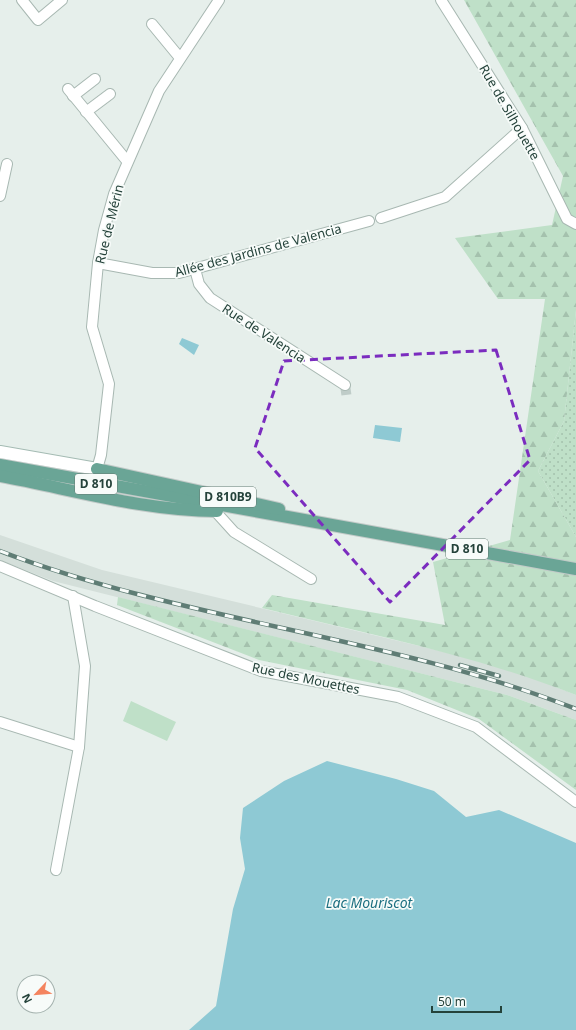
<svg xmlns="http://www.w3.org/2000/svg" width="576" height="1030" viewBox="0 0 576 1030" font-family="'Noto Sans',sans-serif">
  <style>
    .built { fill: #d4dfda }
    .grass { fill: url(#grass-dots) }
    .forest { fill: url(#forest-firs) }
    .pitch { fill: #bfe0c8 }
    .water { fill: #8ec9d4 }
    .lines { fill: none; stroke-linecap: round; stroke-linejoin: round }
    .minor-tunnel { stroke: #bfccc8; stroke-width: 10; stroke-dasharray: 10 5; stroke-linecap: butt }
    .minor-casing { stroke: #a8b8b2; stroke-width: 12 }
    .secondary-casing { stroke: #a4bbb3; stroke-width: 14 }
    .primary-casing { stroke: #c2cac8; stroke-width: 14 }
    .minor { stroke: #fff; stroke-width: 10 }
    .secondary { stroke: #fff; stroke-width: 12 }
    .primary { stroke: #6aa596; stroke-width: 12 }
    .rail-casing { stroke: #5f7d75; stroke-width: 4.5 }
    .rail { stroke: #f7fbf9; stroke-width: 3; stroke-dasharray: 9; stroke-linecap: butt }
    .marked { fill: none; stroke: #7b2cbf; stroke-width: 3; stroke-dasharray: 8 5; stroke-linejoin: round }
    .labels { text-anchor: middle; stroke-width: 3.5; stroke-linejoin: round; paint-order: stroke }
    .shield { fill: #f7fbf9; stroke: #637a73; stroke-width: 1 }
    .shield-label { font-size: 12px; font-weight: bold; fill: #24423a }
    .street-label { font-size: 13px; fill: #24423a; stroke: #f7fbf9 }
    .water-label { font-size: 14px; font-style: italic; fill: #1c6f80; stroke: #f7fbf9 }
  </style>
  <defs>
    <pattern id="grass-dots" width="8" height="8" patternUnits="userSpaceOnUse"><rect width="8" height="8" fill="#bfe0c8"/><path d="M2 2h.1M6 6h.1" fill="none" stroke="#a4c1ad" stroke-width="1.8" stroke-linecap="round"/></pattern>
    <pattern id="forest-firs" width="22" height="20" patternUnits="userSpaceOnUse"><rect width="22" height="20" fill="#bfe0c8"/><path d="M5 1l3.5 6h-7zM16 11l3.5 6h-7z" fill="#a4c1ad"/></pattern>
  </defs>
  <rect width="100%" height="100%" fill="#e6efeb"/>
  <path class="built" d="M0 535 102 570 478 660 531 677 576 695V720L507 695 53 581 0 560Z"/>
  <path class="grass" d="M576 310V537L538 471 564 421Z"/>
  <g class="forest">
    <path d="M464 0H576V310L564 421 538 471 576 537V695C474 655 368 634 262 608L272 595 445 625 433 562 510 540 545 299H498L455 238 552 225 563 176Z"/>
    <path d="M118 597 507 695 576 720V790L479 719 407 690 259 660 117 605Z"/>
  </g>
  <path class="pitch" d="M131 701 176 722 167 741 123 721Z"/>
  <g class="water">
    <path d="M182 338 199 345 194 355 179 344Z"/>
    <path d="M375 425 402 428 400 442 373 438Z"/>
    <path d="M327 761 396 779 434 791 466 817 499 810 576 843V1030H189L216 1006 233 909 245 869 240 838 243 808 284 781Z"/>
  </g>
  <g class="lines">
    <path class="minor-tunnel" d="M345 385 347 399"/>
    <g class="minor-casing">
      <g id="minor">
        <path d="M22 0 38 20 62 0"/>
        <path d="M441 0 522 128 567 219 576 224"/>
        <path d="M152 24 180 58"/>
        <path d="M68 89 127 161"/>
        <path d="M73 96 95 79"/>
        <path d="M86 112 110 94"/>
        <path d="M0 196 7 164"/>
        <path d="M381 218 445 197 522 128"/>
        <path d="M98 263 152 273H179L369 221"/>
        <path d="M195 269 199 284 210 298 345 385"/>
        <path d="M97 469 101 455 109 384 92 327 98 263 104 230 114 194 159 91 219 0"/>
        <path d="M215 511 234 532 311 579"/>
        <path d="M0 566 95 606 261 671 398 697 476 727 576 802"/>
        <path d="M0 722 79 747"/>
        <path d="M56 870 79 747 85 666 73 596"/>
      </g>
    </g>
    <g class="secondary-casing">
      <path id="secondary" d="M0 452 97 469"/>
    </g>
    <g class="primary-casing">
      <g id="primary">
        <path d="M0 465 576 569"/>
        <path d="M97 469 279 509"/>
        <path d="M0 476C71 489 144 511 217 511"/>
      </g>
    </g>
    <use href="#minor" class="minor"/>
    <use href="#secondary" class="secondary"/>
    <use href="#primary" class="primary"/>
    <g class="rail-casing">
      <g id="rail">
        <path d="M0 551C186 622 390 636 576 709"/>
        <path d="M460 665 499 676"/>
      </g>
    </g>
    <use href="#rail" class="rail"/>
  </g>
  <path class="marked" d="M496 350 530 460 390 602 255 448 284 361Z"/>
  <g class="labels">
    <g class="shield">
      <rect x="75" y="474" width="42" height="20" rx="3"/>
      <rect x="200" y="487" width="56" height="20" rx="3"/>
      <rect x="446" y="539" width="42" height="20" rx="3"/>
    </g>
    <g class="shield-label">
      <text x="96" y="488">D 810</text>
      <text x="228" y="501">D 810B9</text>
      <text x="467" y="553">D 810</text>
    </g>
    <g class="street-label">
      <text transform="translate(510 112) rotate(60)" y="5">Rue de Silhouette</text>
      <text transform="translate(109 224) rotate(-76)" y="5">Rue de Mérin</text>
      <text transform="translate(258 250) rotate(-15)" y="5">Allée des Jardins de Valencia</text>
      <text transform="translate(264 333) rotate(33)" y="5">Rue de Valencia</text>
      <text transform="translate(306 678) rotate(12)" y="5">Rue des Mouettes</text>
    </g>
    <g class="water-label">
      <text x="369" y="908">Lac Mouriscot</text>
    </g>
  </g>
  <g transform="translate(36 994) rotate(244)"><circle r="19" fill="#f7fbf9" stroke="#a3b1ad"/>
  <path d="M0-3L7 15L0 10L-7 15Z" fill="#f4845f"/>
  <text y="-6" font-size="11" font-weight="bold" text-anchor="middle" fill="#24423a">N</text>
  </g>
  <path d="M432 1006v6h69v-6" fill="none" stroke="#24423a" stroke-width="2"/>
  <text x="438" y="1006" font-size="12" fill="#24423a" stroke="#f7fbf9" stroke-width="3" paint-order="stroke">50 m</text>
</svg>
